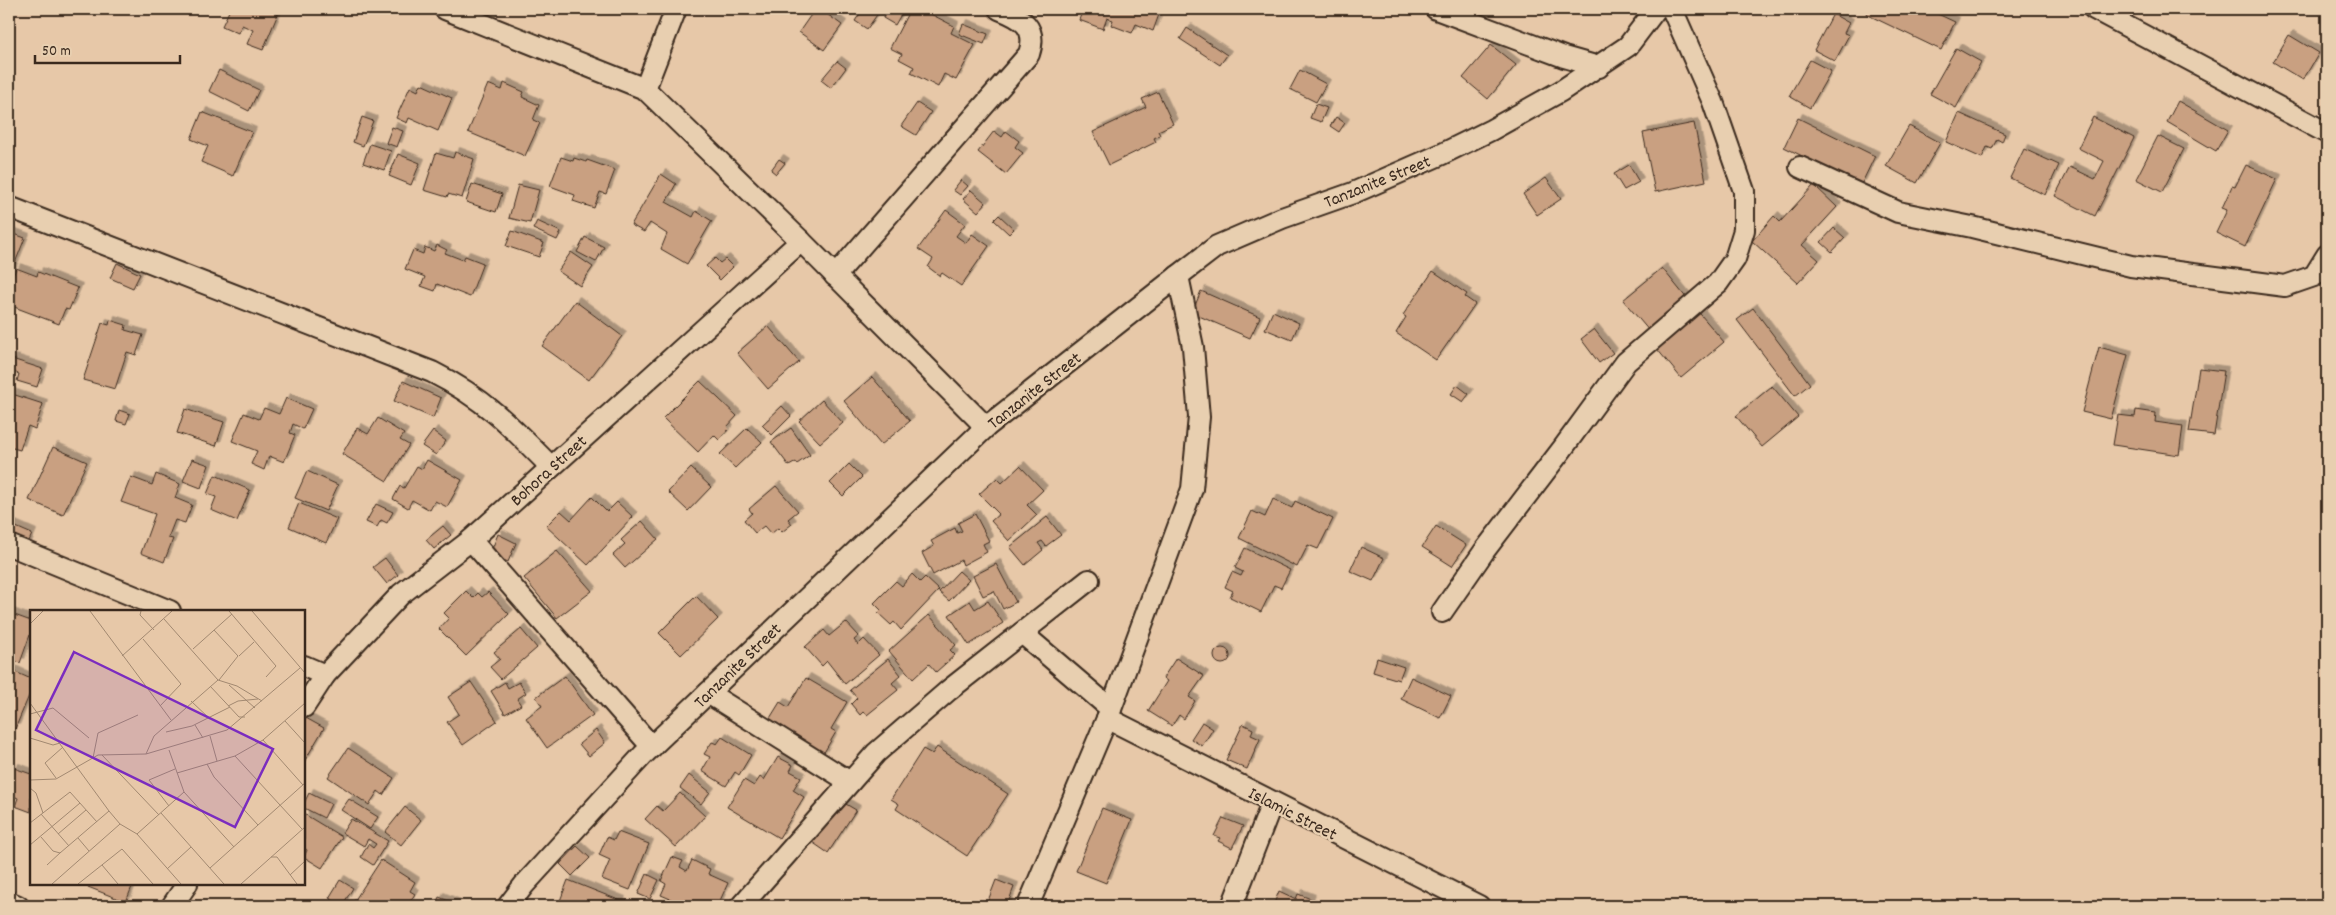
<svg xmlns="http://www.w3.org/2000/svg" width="2336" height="915" viewBox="0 0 2336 915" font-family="Dekko,sans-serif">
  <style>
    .building { fill: #c9a081; stroke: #3b2a1e; filter: url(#shadow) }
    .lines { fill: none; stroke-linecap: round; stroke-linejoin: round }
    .minor-casing { stroke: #3b2a1e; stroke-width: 24 }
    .minor { stroke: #e8cfb0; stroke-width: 20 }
    .labels { text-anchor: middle; stroke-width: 5; stroke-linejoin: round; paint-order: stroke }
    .street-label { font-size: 18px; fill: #3b2a1e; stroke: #e8cfb0 }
    .inset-road { fill: none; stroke: #a28971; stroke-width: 1 }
    .view { fill: #7b2cbf; fill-opacity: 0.15; stroke: #7b2cbf; stroke-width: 2.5 }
    .inset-edge { fill: none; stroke: #3b2a1e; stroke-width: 2.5 }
  </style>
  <defs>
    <filter id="shadow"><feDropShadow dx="4.5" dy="-4.5" stdDeviation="0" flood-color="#0004"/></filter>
  </defs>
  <rect width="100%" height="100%" fill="#e7c8a8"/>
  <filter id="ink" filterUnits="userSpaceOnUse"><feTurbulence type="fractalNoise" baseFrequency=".02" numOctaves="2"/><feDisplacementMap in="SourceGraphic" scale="10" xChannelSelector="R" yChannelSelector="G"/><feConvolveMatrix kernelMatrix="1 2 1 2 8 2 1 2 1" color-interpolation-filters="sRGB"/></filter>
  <g filter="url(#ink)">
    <g class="building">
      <path d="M230 9H280L263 50 247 44 253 30 242 25 238 33 222 26Z"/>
      <path d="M815 9H820L842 25 824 50 799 32Z"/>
      <path d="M863 9H881L867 29 855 21Z"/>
      <path d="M889 9H899L903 11 895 25 883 18Z"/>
      <path d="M910 9H921L954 26 951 33 975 45 956 80 944 74 938 87 911 73 914 67 899 59 902 54 890 48Z"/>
      <path d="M1083 9H1161L1153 31 1136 24 1132 33 1111 25 1113 20 1107 18 1103 29 1079 20Z"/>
      <path d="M1868 9H1927L1955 22 1941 50 1866 14Z"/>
      <path d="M1833 14 1849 23 1844 33 1849 35 1835 61 1814 50Z"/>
      <path d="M963 24 988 34 984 44 959 34Z"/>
      <path d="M1187 28 1227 55 1220 65 1180 39Z"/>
      <path d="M2289 35 2319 53 2303 80 2273 62Z"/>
      <path d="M1491 45 1516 65 1488 99 1463 78Z"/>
      <path d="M1956 48 1981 62 1956 108 1930 94Z"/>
      <path d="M1810 60 1831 71 1810 108 1789 96Z"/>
      <path d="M837 61 846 68 831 88 821 80Z"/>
      <path d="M219 70 259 90 249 111 209 91Z"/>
      <path d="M1300 70 1326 84 1316 102 1290 89Z"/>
      <path d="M504 83 524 92 522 97 539 105 533 120 540 123 525 156 468 132 488 84 502 90Z"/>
      <path d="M421 84 452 98 438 131 409 118 407 123 396 118 410 87 418 91Z"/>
      <path d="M1158 92 1173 124 1158 131 1160 135 1154 138 1156 142 1109 165 1093 132 1146 107 1142 99Z"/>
      <path d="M2178 101 2228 130 2216 151 2167 122Z"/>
      <path d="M917 103 931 112 916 135 901 126Z"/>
      <path d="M1316 104 1327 108 1321 122 1310 118Z"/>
      <path d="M202 112 252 132 233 176 201 162 208 146 191 139Z"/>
      <path d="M1959 113 2005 134 2002 142 1997 139 1992 149 1987 147 1982 158 1946 142Z"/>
      <path d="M362 117 373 121 363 146 353 142Z"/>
      <path d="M1336 117 1345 123 1339 132 1330 126Z"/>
      <path d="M2093 117 2134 138 2095 216 2055 196 2070 167 2095 179 2104 161 2078 148Z"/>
      <path d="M1798 118 1875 156 1861 185 1784 147Z"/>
      <path d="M1694 123 1706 181 1655 192 1643 133Z"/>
      <path d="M1909 126 1940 143 1917 183 1886 166Z"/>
      <path d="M392 127 403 131 397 147 386 143Z"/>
      <path d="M994 131 1002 137 1006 131 1019 141 1015 147 1023 153 1006 174 978 152Z"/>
      <path d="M2158 136 2184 149 2162 192 2136 179Z"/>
      <path d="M370 144 391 151 384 170 363 163Z"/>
      <path d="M2024 149 2059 165 2045 195 2010 178Z"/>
      <path d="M455 152 474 159 462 198 448 194 447 197 424 190 436 153 453 158Z"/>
      <path d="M398 154 420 163 411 185 389 176Z"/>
      <path d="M561 157 573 161 574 158 586 162 587 160 615 170 606 194 600 192 594 208 573 201 575 195 550 186Z"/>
      <path d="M779 159 785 163 776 174 771 170Z"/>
      <path d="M1629 165 1639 182 1624 190 1614 174Z"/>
      <path d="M2246 165 2277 179 2245 247 2216 233 2227 210 2222 208 2232 186 2235 187Z"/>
      <path d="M661 174 676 184 666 202 693 217 696 211 712 221 687 264 661 249 667 234 650 223 644 232 631 225Z"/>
      <path d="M1546 178 1561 199 1537 215 1523 194Z"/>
      <path d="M961 180 968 186 960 195 953 190Z"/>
      <path d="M472 184 502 194 496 212 466 202Z"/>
      <path d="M518 185 539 190 530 223 509 218Z"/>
      <path d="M1814 185 1837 207 1802 245 1819 260 1798 283 1752 241 1774 216 1780 222Z"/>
      <path d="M971 190 986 203 978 212 963 199Z"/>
      <path d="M946 210 965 224 956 236 966 243 972 234 989 246 961 286 942 273 940 276 928 267 933 259 918 249Z"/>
      <path d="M999 215 1014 229 1009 234 994 220Z"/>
      <path d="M537 221 561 232 557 240 533 229Z"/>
      <path d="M1834 228 1845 238 1832 252 1821 242Z"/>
      <path d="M512 231 544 243 539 257 506 246Z"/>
      <path d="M9 232 25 238 9 278Z"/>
      <path d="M585 237 604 247 596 262 577 252Z"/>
      <path d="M437 245 447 250 445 253 463 260 465 256 483 263 470 297 437 284 435 291 421 286 425 277 405 269 413 250 423 254 425 247 434 251Z"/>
      <path d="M571 252 593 267 580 286 558 271Z"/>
      <path d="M715 258 720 263 725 259 733 267 720 280 706 266Z"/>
      <path d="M117 263 140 274 133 288 110 278Z"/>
      <path d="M16 268 37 276 38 272 78 288 69 310 65 309 59 324 9 305 11 294 9 293V288Z"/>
      <path d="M1662 268 1688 300 1650 332 1623 300Z"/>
      <path d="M1433 271 1467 294 1465 297 1475 304 1436 360 1396 333 1406 317 1403 315Z"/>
      <path d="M1201 291 1260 317 1250 338 1192 313Z"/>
      <path d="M575 301 622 336 589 380 542 346Z"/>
      <path d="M1695 308 1724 342 1681 378 1652 343Z"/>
      <path d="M1753 308 1810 384 1795 396 1737 320Z"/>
      <path d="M1273 311 1299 323 1292 340 1265 329Z"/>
      <path d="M110 320 126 325 125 330 143 335 136 355 127 352 115 389 83 380 102 323 109 325Z"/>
      <path d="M768 326 799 362 768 389 737 353Z"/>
      <path d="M1594 329 1613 353 1599 363 1581 339Z"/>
      <path d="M2099 347 2128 355 2111 419 2082 412Z"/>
      <path d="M12 359 43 369 37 387 17 381 19 374 9 371Z"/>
      <path d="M2199 368 2224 371 2214 435 2189 432Z"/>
      <path d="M872 377 910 421 881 445 844 401Z"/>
      <path d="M403 381 441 398 433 418 394 401Z"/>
      <path d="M700 381 737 416 727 427 729 429 719 440 714 435 698 452 663 418Z"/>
      <path d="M1457 385 1469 394 1463 402 1451 394Z"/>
      <path d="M1772 386 1798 417 1762 447 1736 416Z"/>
      <path d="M9 393 43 404 35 429 28 426 20 450 9 447Z"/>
      <path d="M286 398 312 409 303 429 293 424 290 433 295 435 284 462 269 456 264 470 251 464 257 451 232 441 244 413 259 419 264 408 279 414Z"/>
      <path d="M822 400 843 423 820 443 799 421Z"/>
      <path d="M782 406 791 416 772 435 762 425Z"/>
      <path d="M185 409 224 422 216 446 177 433Z"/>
      <path d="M119 410 130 414 126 424 116 421Z"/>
      <path d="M2136 410 2156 413 2155 422 2183 426 2179 455 2113 445 2118 415 2135 417Z"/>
      <path d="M378 418 404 434 400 440 409 445 387 481 342 454 357 428 368 434Z"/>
      <path d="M747 428 762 442 735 468 720 454Z"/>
      <path d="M791 428 810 455 797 464 796 462 789 466 771 442Z"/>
      <path d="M433 431 446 441 436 455 422 446Z"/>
      <path d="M53 447 87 462 63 515 29 500Z"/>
      <path d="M192 459 209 465 201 488 183 481Z"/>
      <path d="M427 460 462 480 447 507 435 501 430 510 412 500 408 508 393 499 400 486 404 488 417 466 422 469Z"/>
      <path d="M849 464 862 477 843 496 830 483Z"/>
      <path d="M1020 466 1043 490 1027 505 1037 515 1009 541 991 521 999 514 979 494 997 478 1002 483Z"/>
      <path d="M691 468 711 487 688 511 668 492Z"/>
      <path d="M307 471 338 485 326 511 295 498Z"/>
      <path d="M156 474 180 484 175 498 192 505 185 523 175 520 168 538 173 539 164 562 141 553 155 514 121 502 131 477 152 485Z"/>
      <path d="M215 475 250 490 237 521 211 510 216 497 207 494Z"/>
      <path d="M776 486 798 511 788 519 792 524 782 532 778 528 771 534 764 526 755 533 744 520 752 513 749 509Z"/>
      <path d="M592 497 607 512 617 502 633 517 588 565 546 526 561 511 571 520Z"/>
      <path d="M1273 499 1292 508 1295 501 1333 519 1318 549 1308 545 1297 567 1239 538 1252 511 1265 517Z"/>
      <path d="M299 503 337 519 326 543 289 527Z"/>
      <path d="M376 504 393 512 387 523 381 520 377 527 366 522Z"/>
      <path d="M975 514 989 541 983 544 987 552 963 565 961 560 933 575 922 553 934 546 931 541 955 528 957 533 962 531 958 523Z"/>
      <path d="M1047 517 1061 535 1046 546 1042 541 1038 543 1043 550 1025 565 1010 547Z"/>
      <path d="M642 521 658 539 625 568 613 555 625 544 621 540Z"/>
      <path d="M9 524 32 534 25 551 9 544Z"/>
      <path d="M443 526 451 535 434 549 426 540Z"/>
      <path d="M1436 526 1466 545 1452 566 1422 547Z"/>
      <path d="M498 534 516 543 508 562 490 554Z"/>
      <path d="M1361 547 1384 558 1373 581 1350 571Z"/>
      <path d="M1245 548 1290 570 1281 588 1274 585 1261 612 1230 597 1233 591 1225 587 1232 572 1241 576 1243 572 1235 568Z"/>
      <path d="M557 551 592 591 557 618 524 578Z"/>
      <path d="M385 558 398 575 387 584 373 567Z"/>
      <path d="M996 564 1016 602 1003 609 994 591 983 596 973 576Z"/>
      <path d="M959 571 969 580 949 601 939 592Z"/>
      <path d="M912 574 920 582 925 577 939 590 901 630 894 622 891 625 878 613 881 610 874 603 896 581 902 586Z"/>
      <path d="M466 591 473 598 478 593 482 597 488 592 509 614 466 656 439 629 449 618 444 613Z"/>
      <path d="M696 596 718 619 681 655 659 633Z"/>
      <path d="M970 601 975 609 988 601 1003 623 969 645 949 615Z"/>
      <path d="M9 613 31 621V632L20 663 9 659Z"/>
      <path d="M929 615 956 645 950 650 955 655 936 672 929 664 913 679 889 651Z"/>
      <path d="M846 622 859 636 854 640 858 645 864 639 879 655 845 684 827 661 822 666 805 647 824 630 829 636Z"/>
      <path d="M521 629 537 648 501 679 490 667 500 659 494 652Z"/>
      <circle cx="1222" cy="656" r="8"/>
      <path d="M1176 658 1204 676 1189 697 1195 701 1184 719 1179 715 1172 726 1148 711 1167 681 1163 678Z"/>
      <path d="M1377 658 1404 667 1399 680 1373 672Z"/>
      <path d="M888 659 901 675 892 683 898 690 867 715 864 711 860 715 851 704 857 698 850 690Z"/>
      <path d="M11 670 31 679V691L15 729 9 727V677Z"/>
      <path d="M565 676 593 715 547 748 526 718 542 706 536 697Z"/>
      <path d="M1411 677 1451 696 1440 718 1401 699Z"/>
      <path d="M806 678 847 702 831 729 836 732 822 756 767 723 780 702 788 707Z"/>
      <path d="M471 682 497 721 463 745 447 722 459 714 448 697Z"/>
      <path d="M505 682 508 688 519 682 526 693 517 699 521 705 505 714 491 691Z"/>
      <path d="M304 717 324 728 304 762Z"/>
      <path d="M1202 722 1213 729 1202 746 1191 739Z"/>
      <path d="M1243 724 1253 729 1251 735 1260 739 1247 769 1226 760Z"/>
      <path d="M596 730 605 743 589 756 579 744Z"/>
      <path d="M722 737 751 755 739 775 735 772 726 786 702 771 710 757 704 754 712 742 717 744Z"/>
      <path d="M937 747 1008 794 967 856 896 809 899 804 891 799 923 749 932 754Z"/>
      <path d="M348 748 394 778 383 795 378 791 369 805 328 777Z"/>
      <path d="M778 757 793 765 790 771 801 777 793 790 804 797 779 838 727 807 744 780 754 786 760 777 764 780Z"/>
      <path d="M14 768 31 774V812L15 806 18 798 9 794V781Z"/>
      <path d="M689 775 710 792 701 804 680 788Z"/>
      <path d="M309 793 331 804 324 818 304 808V803Z"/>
      <path d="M680 793 705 816 676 847 645 819 657 806 663 811Z"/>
      <path d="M349 799 378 817 370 829 341 810Z"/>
      <path d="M839 800 856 810 828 853 812 842Z"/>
      <path d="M405 807 421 820 401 845 385 832Z"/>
      <path d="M1102 808 1132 820 1106 883 1076 871Z"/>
      <path d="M304 814 342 837 322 868 304 857 307 850 304 848Z"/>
      <path d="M1223 818 1243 826 1232 848 1218 841 1220 838 1214 836Z"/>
      <path d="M351 819 388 841 373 865 361 857 368 844 373 848 376 844 368 839 364 846 342 833Z"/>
      <path d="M618 832 649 844 630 890 602 879 610 860 599 855 607 837 614 840Z"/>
      <path d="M577 846 590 858 572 876 560 864Z"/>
      <path d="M672 857 683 861 680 867 687 871 692 860 710 869 708 874 728 883 718 905 713 903 711 906H687L661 895 666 884 661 881Z"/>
      <path d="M381 860 415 882 410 891 415 894 407 906H351Z"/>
      <path d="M647 874 659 880 650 899 638 894Z"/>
      <path d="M340 880 353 888 342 906 329 898Z"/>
      <path d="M568 880 621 901 619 906H558Z"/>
      <path d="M996 880 1014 887 1007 906H986Z"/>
      <path d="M89 884H133L126 902 88 887Z"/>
      <path d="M1279 891 1296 899 1298 894 1311 899 1309 903 1316 906H1273Z"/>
      <path d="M439 897 456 904 455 906H435Z"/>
    </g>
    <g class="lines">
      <g class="minor-casing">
        <g id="minor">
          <path d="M445 9 645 89 801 241 986 427"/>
          <path d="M1436 9 1564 57 1599 67"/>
          <path d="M2094 9 2327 133"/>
          <path d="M645 89 676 9"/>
          <path d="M1800 167 1898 212 1972 227 2131 266 2285 286 2314 276 2327 255"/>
          <path d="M9 207 432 372C484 398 511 426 551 467"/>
          <path d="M835 276 1029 54C1038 27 1022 18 999 9"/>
          <path d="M471 540 652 747"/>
          <path d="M9 545 170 611"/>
          <path d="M1442 612 1485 550 1563 448 1626 362 1718 283 1735 259 1744 230V191L1713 102 1672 9"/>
          <path d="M1022 633 1111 709"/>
          <path d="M304 666 325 675"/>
          <path d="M708 693 850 782"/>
          <path d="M304 707 325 675 401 594 471 540 801 241"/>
          <path d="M1107 718 1479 906"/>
          <path d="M9 902 18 906"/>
          <path d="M172 906 187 884"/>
          <path d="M508 906 524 885 643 755 986 427 1178 276 1217 246 1282 218 1353 193 1442 154 1491 130 1561 91 1628 46 1656 9"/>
          <path d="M741 906 876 753 949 690 1089 580"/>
          <path d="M1028 906 1111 709 1192 489 1199 417 1193 347 1178 276"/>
          <path d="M1232 906 1272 803"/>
        </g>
      </g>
      <use href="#minor" class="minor"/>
    </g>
  </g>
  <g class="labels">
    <g class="street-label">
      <text transform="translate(1377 181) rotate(-22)" y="6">Tanzanite Street</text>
      <text transform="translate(1034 390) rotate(-38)" y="6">Tanzanite Street</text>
      <text transform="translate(548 470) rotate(-42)" y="6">Bohora Street</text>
      <text transform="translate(737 665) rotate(-44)" y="6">Tanzanite Street</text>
      <text transform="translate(1293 813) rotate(27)" y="6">Islamic Street</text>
    </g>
  </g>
  <g transform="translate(30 610)">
    <rect width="275" height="275" fill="#e7c8a8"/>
    <path class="inset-road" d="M60 1 141 110M111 1 110 5 124 20M199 1 246 56 236 67M222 1 275 63M0 14 13 1M184 20 208 46 189 70M113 29 151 74 130 96M163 39 202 4M92 46 142 1M209 46 224 32M188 70 207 76 232 91M199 75 225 98M180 76 209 107H215M161 91 180 109M0 93 79 201 90 214 107 224 151 274M198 96 208 91 228 89M0 104 23 98 59 128M255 111 275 133M165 115 173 128M136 122 162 116 200 97M180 126 187 151M0 128 23 135 30 133M233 130 273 175M139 140 154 182 204 237M116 144 124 126 188 70 134 9M72 145 129 205M205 146 272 219M63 148 68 123 108 105M177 154 184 167 228 215M147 163 205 146 233 130 275 93M26 168 15 153 33 137M0 170 26 169 68 145 116 144 197 120 270 58M0 178 6 183 13 203M0 182V199M139 196 119 170 145 159M131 203 194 274M11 204 39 236M0 213 40 182 67 212M28 224 56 200M107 224 154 182M11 227 23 241 30 243 79 201M48 228 59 241M0 235 50 193M241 247H247L267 274M17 255 31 242M72 255 88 274M180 258 275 173M137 259 161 237M260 265 275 251M22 274 90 214M48 274 92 239 123 274M211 274 275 217"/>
    <path class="view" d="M44 42 243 139 205 217 6 120Z"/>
    <rect width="275" height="275" class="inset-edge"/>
  </g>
  <rect width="2336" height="915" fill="none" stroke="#e8cfb0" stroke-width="30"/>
  <rect x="15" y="15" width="2306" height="885" fill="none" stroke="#3b2a1e" stroke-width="2" filter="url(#ink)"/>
  <path d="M35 55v8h145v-8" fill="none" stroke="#3b2a1e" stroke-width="2.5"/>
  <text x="42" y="55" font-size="15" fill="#3b2a1e" stroke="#e8cfb0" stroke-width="4" paint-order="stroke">50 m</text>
</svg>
